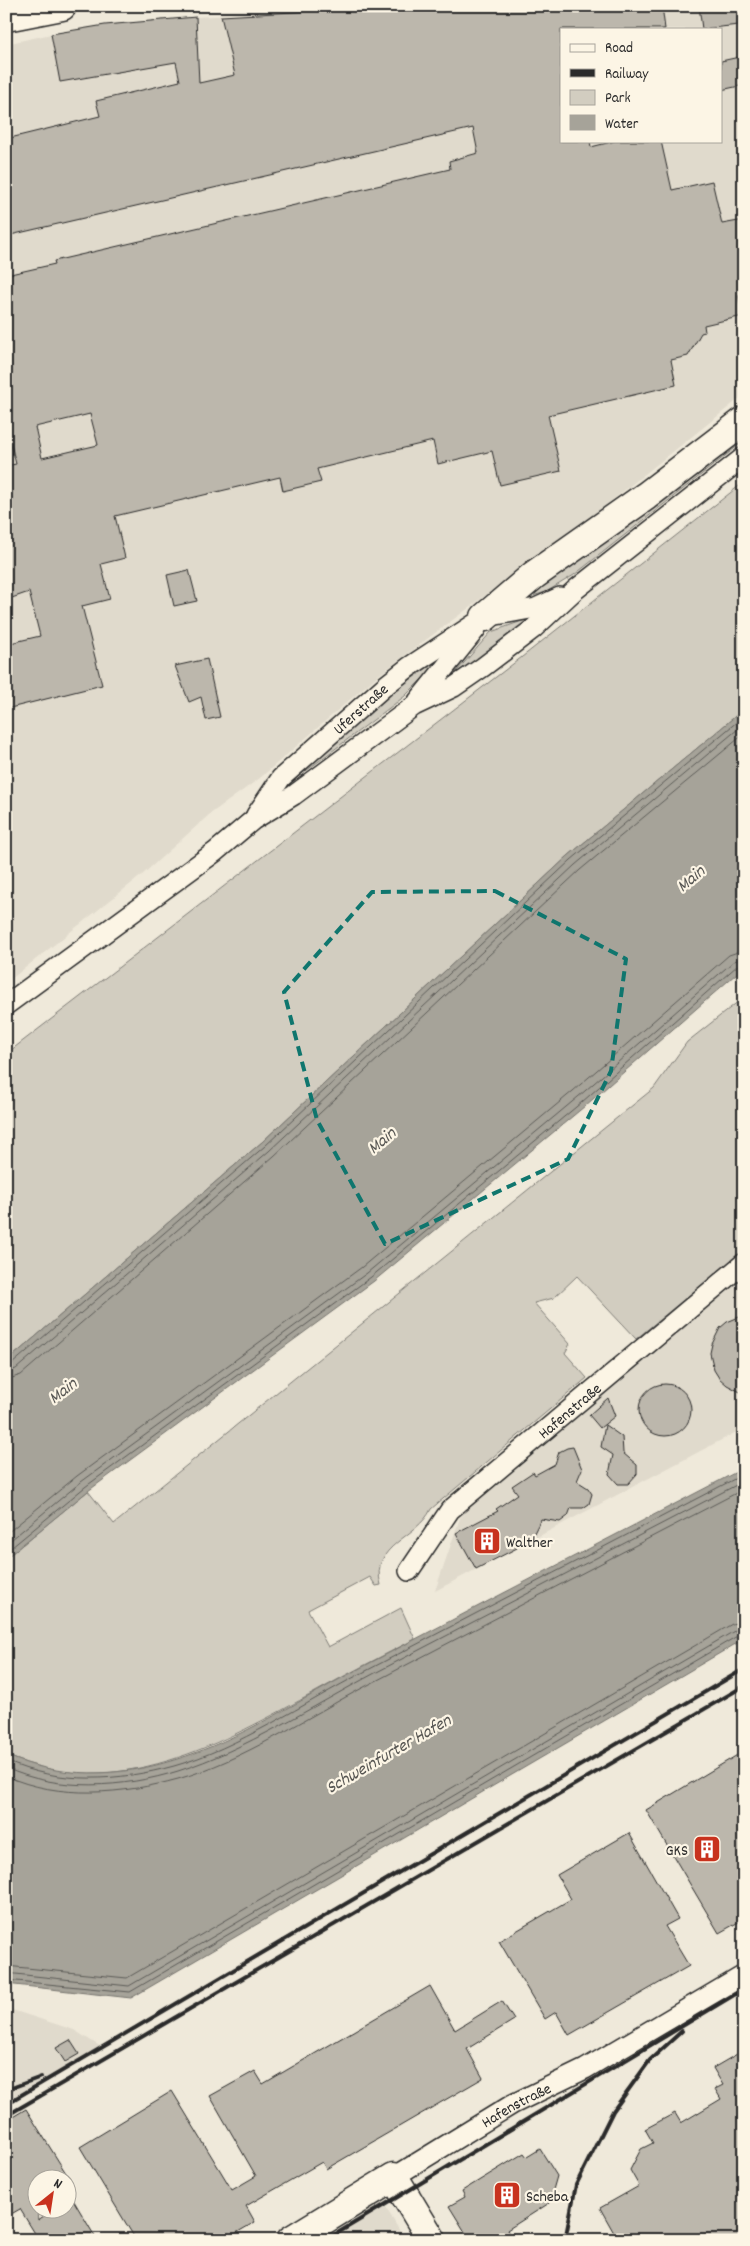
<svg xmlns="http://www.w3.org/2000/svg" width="750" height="2246" viewBox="0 0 750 2246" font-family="Dekko,sans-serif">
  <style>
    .built { fill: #e0dacc; fill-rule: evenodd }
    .green { fill: #d2cdc0; stroke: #7e7c76 }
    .water { fill: #a6a399; stroke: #75736d }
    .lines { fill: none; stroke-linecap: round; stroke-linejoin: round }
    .shore { stroke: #5c5b57; stroke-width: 1 }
    .building { fill: #bcb7ac; stroke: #2b2b2b; fill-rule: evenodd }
    .street-casing { stroke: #2b2b2b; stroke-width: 22 }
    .secondary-casing { stroke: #2b2b2b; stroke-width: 31 }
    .primary-casing { stroke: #2b2b2b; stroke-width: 31 }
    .street { stroke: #fcf5e5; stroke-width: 19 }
    .secondary { stroke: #fcf5e5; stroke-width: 28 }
    .primary { stroke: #fcf5e5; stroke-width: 28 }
    .rail { stroke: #2b2b2b; stroke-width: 4 }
    .marked { fill: none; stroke: #0f766e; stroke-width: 4; stroke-dasharray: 10 6; stroke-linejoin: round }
    .labels { text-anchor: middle; stroke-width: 4.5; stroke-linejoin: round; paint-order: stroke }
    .street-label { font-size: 16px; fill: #2b2b2b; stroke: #fcf5e5 }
    .poi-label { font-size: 16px; fill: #2b2b2b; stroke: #fcf5e5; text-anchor: start }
    .water-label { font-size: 18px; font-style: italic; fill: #565552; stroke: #fcf5e5 }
  </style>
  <rect width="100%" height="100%" fill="#efe9da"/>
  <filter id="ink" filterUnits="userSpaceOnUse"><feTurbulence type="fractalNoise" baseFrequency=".02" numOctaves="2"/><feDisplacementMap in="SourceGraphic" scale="10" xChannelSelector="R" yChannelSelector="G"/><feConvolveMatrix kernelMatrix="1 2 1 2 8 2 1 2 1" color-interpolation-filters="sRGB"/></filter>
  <g filter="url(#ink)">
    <g class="built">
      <path d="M403 6H744V395L591 517 376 677 260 778 210 814 142 875 6 983V44L51 34 196 17ZM561 29H721V141H561Z"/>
      <path d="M744 1278V1428L435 1591 460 1518 471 1504Z"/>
      <path d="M6 2008 74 2030 101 2047 6 2106Z"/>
      <path d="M381 2199 405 2240H312Z"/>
    </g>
    <g class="green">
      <path d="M744 435V441L574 575 546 592 529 597V595Z"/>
      <path d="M744 482V709L568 856 262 1142 6 1362V1054L522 657Z"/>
      <path d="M525 620 526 622 522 626 452 680 450 679 491 632Z"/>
      <path d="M440 659 433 668 405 696 286 786 285 783 384 698Z"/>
      <path d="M744 997V1250L636 1339 577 1276 554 1298 534 1303 570 1344 565 1353 587 1378 431 1509C418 1538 369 1545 381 1585L376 1586 370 1577 308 1610 328 1647 401 1608 415 1639C382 1656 349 1673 317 1691 224 1742 115 1805 6 1755V1558L88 1491 114 1524 654 1088 687 1042Z"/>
    </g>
    <g class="water">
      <path d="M744 709V967L585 1106 374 1281 88 1491 6 1558V1362L262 1142 568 856Z"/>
      <path d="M744 1468V1639L131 1998 6 1984V1755C58 1779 120 1777 174 1760 241 1740 302 1698 364 1666 490 1600 617 1534 744 1468Z"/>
    </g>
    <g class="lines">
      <g class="shore">
        <path d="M6 1366 12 1364 265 1146 571 860 744 716"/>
        <path d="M6 1372 16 1369 269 1151 575 865 744 724"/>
        <path d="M6 1380 21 1375 274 1156 580 870 744 734"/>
        <path d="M6 1534 77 1476 362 1267 573 1091 729 955 744 950"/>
        <path d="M6 1544 81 1482 367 1273 578 1097 734 961 744 958"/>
        <path d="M6 1552 85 1487 371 1277 582 1102 738 965 744 964"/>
        <path d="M6 1761C59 1785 119 1781 174 1766 238 1748 304 1703 364 1672 490 1606 617 1540 744 1474"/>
        <path d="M6 1768C58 1792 124 1788 178 1771 247 1749 311 1707 375 1673 498 1609 621 1545 744 1481"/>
        <path d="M6 1776C59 1800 124 1794 178 1779 244 1760 307 1717 368 1685 493 1620 618 1554 744 1489"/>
        <path d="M6 1966 127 1978 732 1624 744 1621"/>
        <path d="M6 1973 129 1986 736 1630 744 1628"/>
        <path d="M6 1980 130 1992 739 1635H744"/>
      </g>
    </g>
    <g class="building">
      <path d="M403 6H662L665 29H561V141H590L591 147 615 141H661L672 190 712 181 722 224 744 220V295H738L743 316 704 325 705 332 701 333 688 356 671 360 676 385 548 415 561 471 500 485 492 451 438 464 433 441 317 469 321 482 283 491 280 477 115 516 125 558 101 564 110 599 82 606 102 685 6 709V644L40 636 29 592 6 600V466L16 464 6 425V275L55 264 54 261 450 169 449 161 478 153 473 128 6 236V139L100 116 96 101 180 81 176 62 60 82 51 34 105 25 196 17 199 83 235 75 221 16ZM90 414 98 445 42 458 35 427Z"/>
      <path d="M699 6H744V22L738 23 739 25 702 29Z"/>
      <path d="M744 56V85L721 90V61Z"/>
      <path d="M189 570 197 601 174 606 167 575Z"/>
      <path d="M207 659 220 717 206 720 201 697 189 702 175 666Z"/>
      <path d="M744 1315V1394L727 1385 719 1378 714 1370 710 1353 712 1344 720 1328 727 1322Z"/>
      <circle cx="665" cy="1410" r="26"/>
      <path d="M608 1398 615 1416 600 1428 589 1415Z"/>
      <path d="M605 1425 622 1437 623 1453 637 1465V1474L628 1484H618L609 1474 613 1455 601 1447Z"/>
      <path d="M573 1447 582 1469 577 1481 588 1488 592 1494 589 1504 583 1508H571L568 1516 560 1522 541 1519 533 1535 513 1541 517 1548 476 1569 456 1533 498 1511 496 1509 518 1494 512 1486 533 1472 535 1475 555 1464 559 1452 567 1448Z"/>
      <path d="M744 1751V1919L719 1933 646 1810Z"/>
      <path d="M629 1833 678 1919 665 1926 689 1966 569 2035 556 2012 545 2019 499 1941 571 1899 557 1875Z"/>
      <path d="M430 1986 455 2030 502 2001 514 2020 467 2049 483 2078 326 2169 322 2162 246 2206 255 2222 224 2240H136L80 2147 172 2091 232 2190 256 2176 210 2096 255 2071 263 2084Z"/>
      <path d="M70 2040 79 2054 65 2062 56 2048Z"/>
      <path d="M744 2050V2240H618L600 2208 639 2186 630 2170 641 2149 653 2143 645 2129 675 2113 681 2123 721 2099 715 2089 723 2085 713 2068Z"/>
      <path d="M26 2109 69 2178H38V2220L56 2208H68V2191L97 2240H39L20 2209 6 2217V2121Z"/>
      <path d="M540 2149 557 2176 551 2197 554 2200 507 2230 513 2240H470L449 2206 465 2197 462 2191 524 2153 527 2157Z"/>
    </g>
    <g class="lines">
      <g class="street-casing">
        <g id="street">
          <path d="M418 701 476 629"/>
          <path id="s1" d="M256 815 281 778 386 685 409 667 485 617 536 608 560 597"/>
          <path d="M6 1005 215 852 253 820 294 795 414 706 454 687 483 667 533 629 575 590 744 457"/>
          <path id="s2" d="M409 1571 450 1510 744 1263"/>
          <path id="s3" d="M394 2177 513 2104 585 2069 744 1975"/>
        </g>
      </g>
      <g class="secondary-casing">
        <g id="secondary">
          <path d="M6 17 62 6"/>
          <path d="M291 2240 394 2177 432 2240"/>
        </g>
      </g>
      <g class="primary-casing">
        <path id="primary" d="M485 617 534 575 646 496 744 421"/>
      </g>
      <use href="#street" class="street"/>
      <use href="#secondary" class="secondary"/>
      <use href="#primary" class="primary"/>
      <g class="rail">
        <path d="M6 2090 41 2077"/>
        <path d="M6 2104 744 1669"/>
        <path d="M6 2116 744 1686"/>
        <path d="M326 2240 744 1989"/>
        <path d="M565 2240 576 2185 613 2111 650 2060 682 2031"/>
      </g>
    </g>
  </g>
  <path class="marked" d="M495 891 626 959 611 1071 568 1159 385 1244 317 1120 284 992 372 892Z"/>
  <defs>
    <g id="building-square" transform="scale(1.4375)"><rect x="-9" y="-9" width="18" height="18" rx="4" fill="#c8321e" stroke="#fcf5e5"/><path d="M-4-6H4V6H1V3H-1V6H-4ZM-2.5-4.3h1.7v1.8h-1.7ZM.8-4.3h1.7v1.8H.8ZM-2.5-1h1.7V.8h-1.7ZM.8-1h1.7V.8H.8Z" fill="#fff"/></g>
  </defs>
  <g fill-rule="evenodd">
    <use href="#building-square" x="487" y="1541"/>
    <use href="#building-square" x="707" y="1849"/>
    <use href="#building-square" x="507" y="2195"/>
  </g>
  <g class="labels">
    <g class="street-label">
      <text dy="6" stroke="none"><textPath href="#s1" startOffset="150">Uferstraße</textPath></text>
      <text dy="6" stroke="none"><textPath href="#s2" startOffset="229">Hafenstraße</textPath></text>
      <text dy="6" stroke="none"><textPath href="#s3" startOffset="142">Hafenstraße</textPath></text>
    </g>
    <g class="poi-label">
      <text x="506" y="1547">Walther</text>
      <text x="688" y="1855" text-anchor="end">GKS</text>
      <text x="526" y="2201">Scheba</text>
    </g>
    <g class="water-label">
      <text transform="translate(690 878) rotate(-40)" y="6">Main</text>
      <text transform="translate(381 1140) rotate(-40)" y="6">Main</text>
      <text transform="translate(62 1390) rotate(-38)" y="6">Main</text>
      <text transform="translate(388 1753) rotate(-30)" y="6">Schweinfurter Hafen</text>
    </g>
  </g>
  <rect width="750" height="2246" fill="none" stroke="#fcf5e5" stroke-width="25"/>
  <rect x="12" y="12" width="725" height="2221" fill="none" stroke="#2b2b2b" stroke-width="2" filter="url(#ink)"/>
  <rect x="560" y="28" width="162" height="115" fill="#fcf5e5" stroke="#a8a49b"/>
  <rect x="570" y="44" width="25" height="8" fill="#fcf5e5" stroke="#a8a49b"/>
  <text x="605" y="52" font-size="15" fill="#2b2b2b">Road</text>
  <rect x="570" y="69" width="25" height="8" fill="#2b2b2b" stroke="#a8a49b"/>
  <text x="605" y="78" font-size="15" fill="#2b2b2b">Railway</text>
  <rect x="570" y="90" width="25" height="15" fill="#d2cdc0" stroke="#a8a49b"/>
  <text x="605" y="102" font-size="15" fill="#2b2b2b">Park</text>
  <rect x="570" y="115" width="25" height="15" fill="#a6a399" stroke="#a8a49b"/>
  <text x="605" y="128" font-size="15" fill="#2b2b2b">Water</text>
  <g transform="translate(52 2194) rotate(30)"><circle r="24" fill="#fcf5e5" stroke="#a8a49b"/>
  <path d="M0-4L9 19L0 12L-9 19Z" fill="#c8321e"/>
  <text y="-8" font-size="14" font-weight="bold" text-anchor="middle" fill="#2b2b2b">N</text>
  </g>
</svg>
